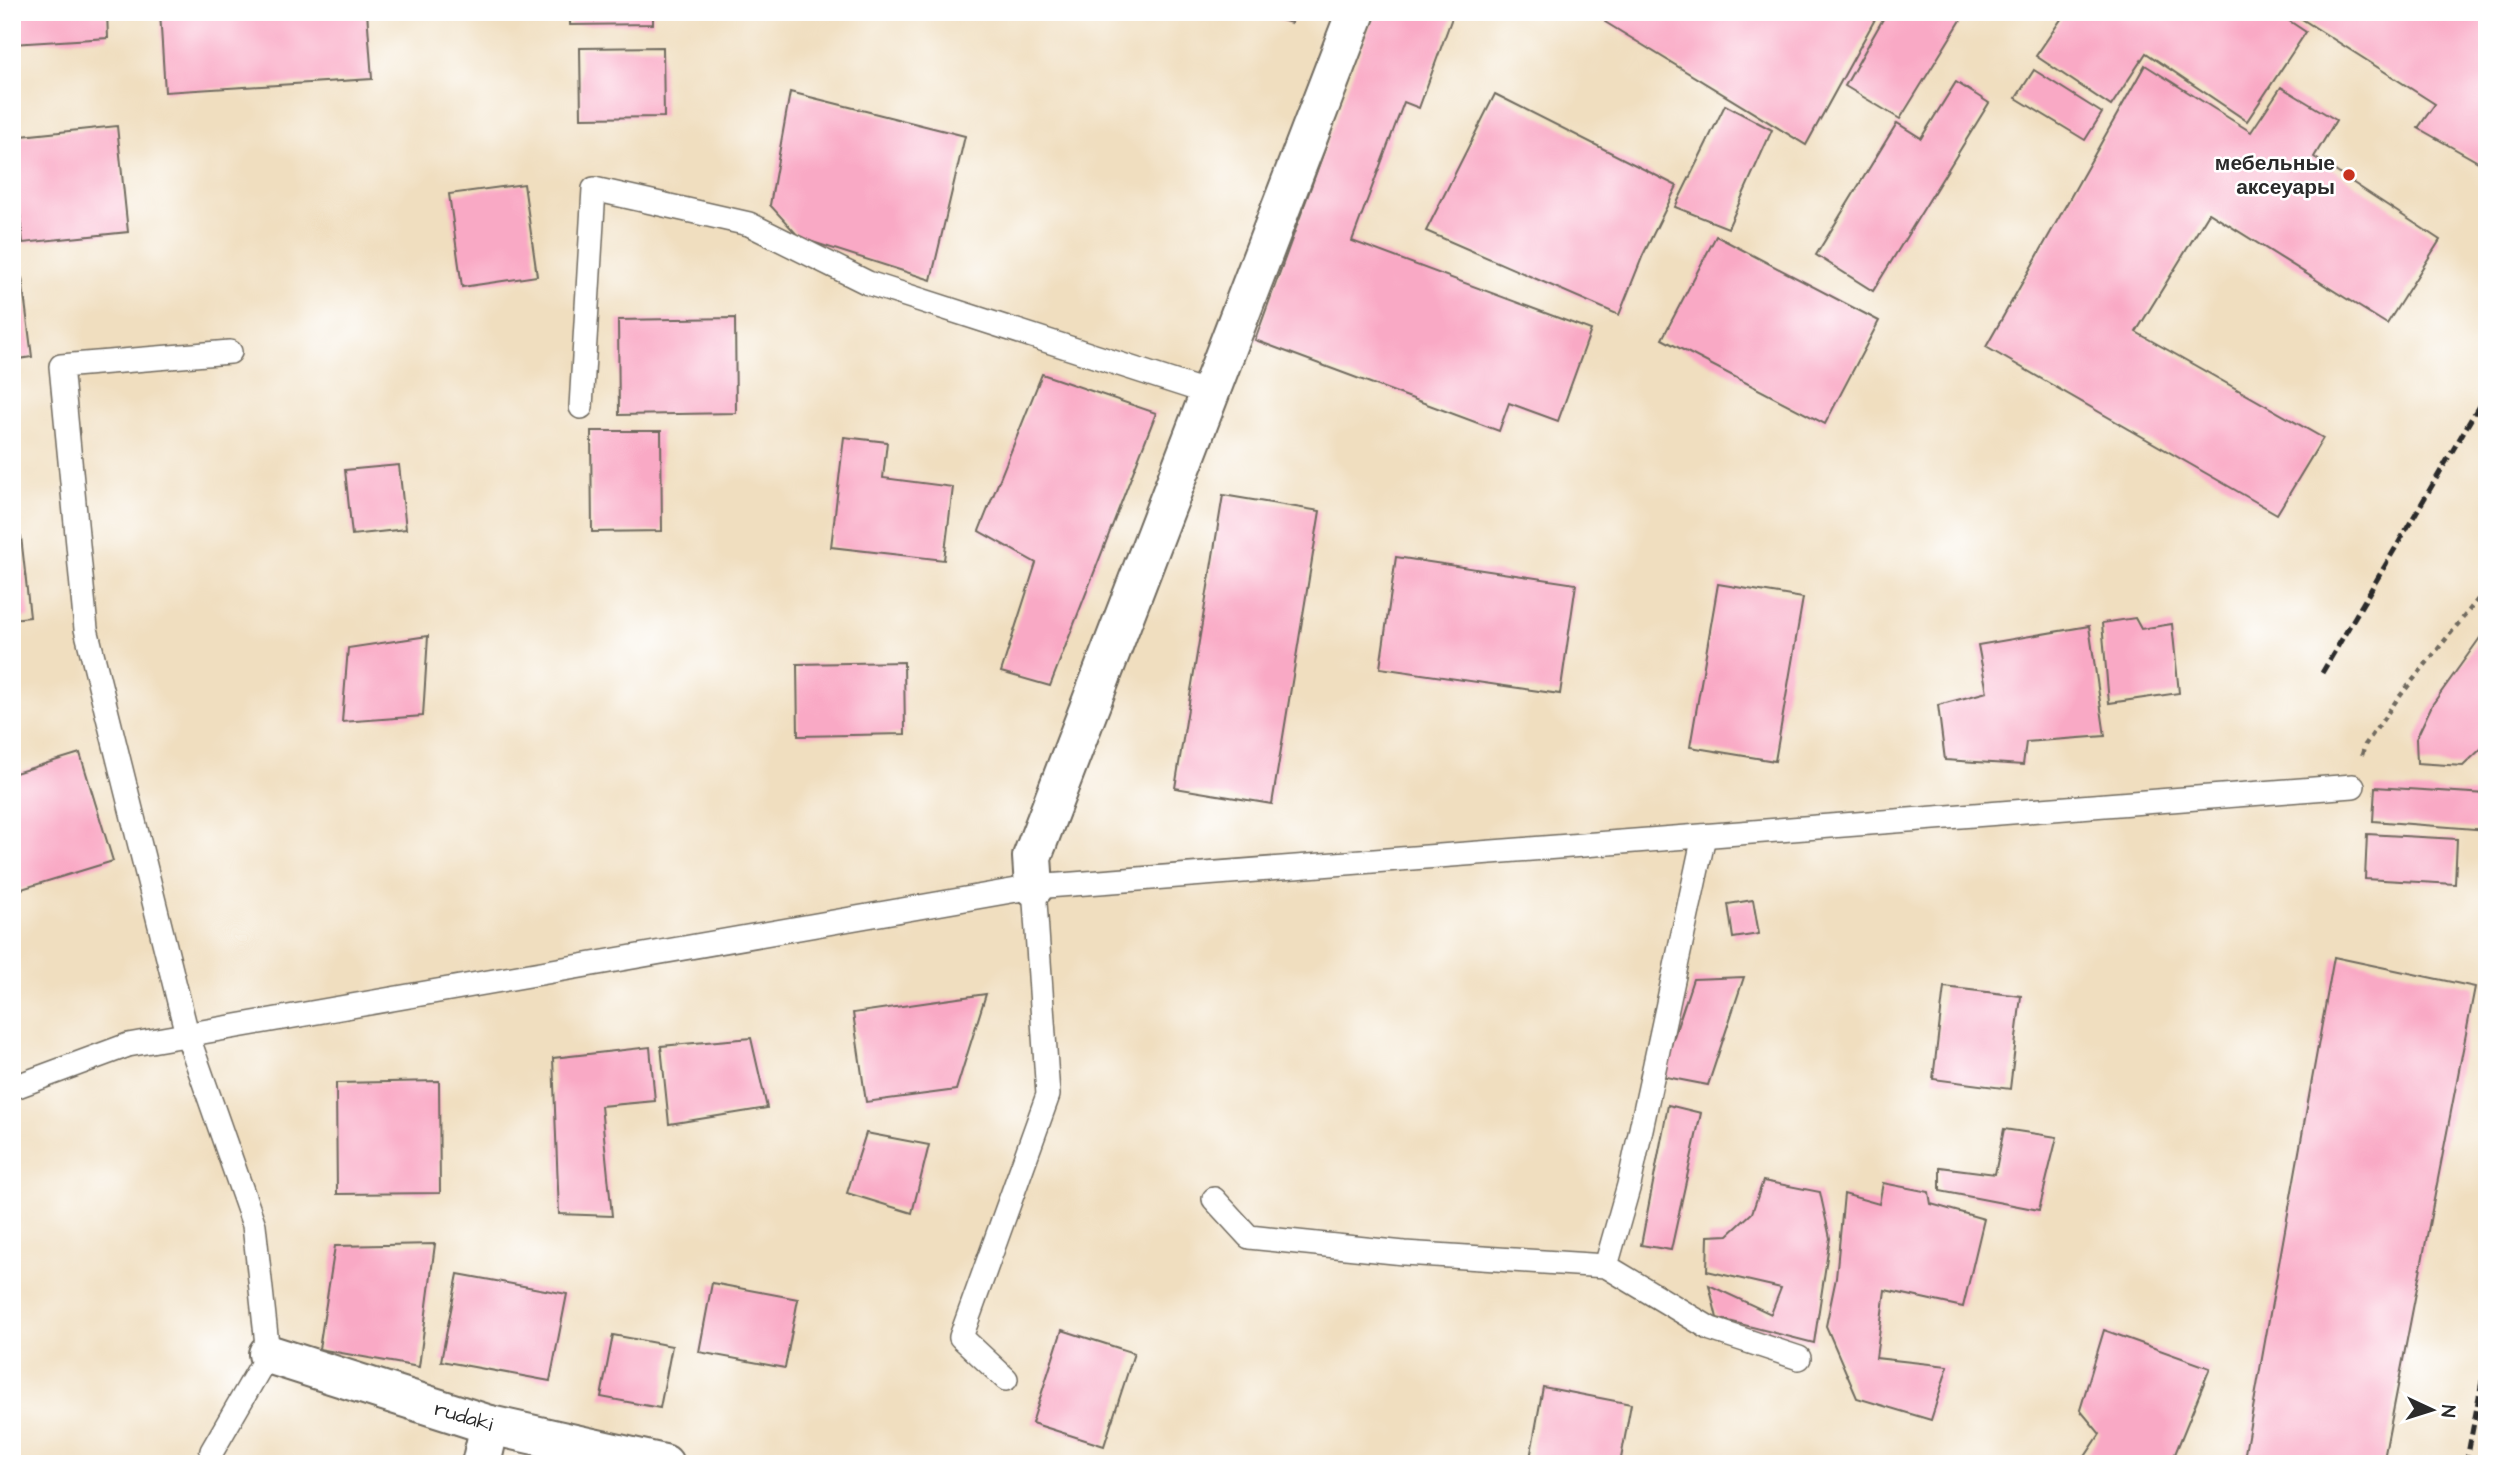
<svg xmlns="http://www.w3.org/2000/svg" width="2499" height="1476" viewBox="0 0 2499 1476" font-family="'Architects Daughter',sans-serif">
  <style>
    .building { fill: #f9a9c5 }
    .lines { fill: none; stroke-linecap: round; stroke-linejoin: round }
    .lane-casing { stroke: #706a5f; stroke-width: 26 }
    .street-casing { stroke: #706a5f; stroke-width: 42 }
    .path { stroke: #706a5f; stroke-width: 4.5; stroke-dasharray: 5 5; stroke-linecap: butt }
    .lane { stroke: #fff; stroke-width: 23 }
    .street { stroke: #fff; stroke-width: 38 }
    .rail { stroke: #2b2b2b; stroke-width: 5; stroke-dasharray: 10 5; stroke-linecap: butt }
    .poi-dot { fill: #c8321e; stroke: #fff; stroke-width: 2.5 }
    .labels { text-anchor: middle; stroke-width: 5; stroke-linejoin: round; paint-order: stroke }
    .poi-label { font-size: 21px; font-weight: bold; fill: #2b2b2b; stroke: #fff; text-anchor: end }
    .street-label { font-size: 21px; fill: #2b2b2b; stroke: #fff }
  </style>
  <rect width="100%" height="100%" fill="#fff"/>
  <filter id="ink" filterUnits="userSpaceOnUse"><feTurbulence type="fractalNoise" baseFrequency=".0143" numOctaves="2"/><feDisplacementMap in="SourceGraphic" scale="14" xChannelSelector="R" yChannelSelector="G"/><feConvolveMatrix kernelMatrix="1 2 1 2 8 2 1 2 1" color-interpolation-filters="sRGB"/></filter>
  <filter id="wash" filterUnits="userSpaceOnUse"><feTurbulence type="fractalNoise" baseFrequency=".00686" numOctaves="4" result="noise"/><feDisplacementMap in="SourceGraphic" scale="28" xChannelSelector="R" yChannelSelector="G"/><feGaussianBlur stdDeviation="1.57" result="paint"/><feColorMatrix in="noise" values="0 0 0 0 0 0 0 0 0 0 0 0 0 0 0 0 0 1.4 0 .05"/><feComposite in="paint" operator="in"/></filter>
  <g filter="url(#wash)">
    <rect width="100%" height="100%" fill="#f0debf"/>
    <g id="blocks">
      <g class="building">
        <path d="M12 12H107L108 38 12 44Z"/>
        <path d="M160 12H367L372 79 165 92Z"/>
        <path d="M570 12H653V24L570 25Z"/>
        <path d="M1256 12H1294L1291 23Z"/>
        <path d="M1375 12H1454L1419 108 1404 102 1352 241 1591 330 1558 421 1509 403 1499 431 1255 340Z"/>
        <path d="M1610 12H1879L1806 145 1605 22Z"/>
        <path d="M1887 12H1966L1900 119 1845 86Z"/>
        <path d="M2066 12H2276L2306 32 2247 121 2146 53 2111 106 2036 56Z"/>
        <path d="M2291 12H2487V167L2418 128 2435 104Z"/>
        <path d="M663 47 664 117 581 118 580 48Z"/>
        <path d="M2145 65 2251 132 2281 87 2336 120 2314 157 2440 240 2387 324 2209 213 2136 332 2323 438 2277 514 1986 347Z"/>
        <path d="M2034 70 2102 113 2085 140 2016 98Z"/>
        <path d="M1956 82 1989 103 1873 291 1816 255 1897 123 1921 138Z"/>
        <path d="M790 92 965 136 931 280 800 238 770 205Z"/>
        <path d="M1495 94 1677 186 1643 255 1619 315 1426 231Z"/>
        <path d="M1725 105 1772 130 1728 228 1675 207Z"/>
        <path d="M117 126 128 232 23 243 12 137Z"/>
        <path d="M524 184 537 276 462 287 449 194Z"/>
        <path d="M1716 236 1879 321 1825 424 1662 339Z"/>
        <path d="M22 278 32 357 12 360V279Z"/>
        <path d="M735 318 736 413 619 415 618 320Z"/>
        <path d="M1042 374 1156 413 1050 686 1001 672 1036 563 979 531Z"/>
        <path d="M591 431H661L662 531 592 532Z"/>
        <path d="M844 437 887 442 883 478 953 487 944 560 831 547Z"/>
        <path d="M399 465 406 529 352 535 345 470Z"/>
        <path d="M1223 495 1320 511 1272 804 1175 788Z"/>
        <path d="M21 536 30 617 12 619V537Z"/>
        <path d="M1396 557 1576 584 1560 694 1380 668Z"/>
        <path d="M1718 584 1803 598 1775 761 1690 747Z"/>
        <path d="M2135 618 2141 629 2172 624 2179 693 2109 703 2102 623Z"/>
        <path d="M2089 626 2105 736 2026 742 2023 765 1945 760 1938 705 1987 692 1978 645Z"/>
        <path d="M2487 628V743L2463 766 2417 763 2416 739 2432 705Z"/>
        <path d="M428 636 423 716 342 722 348 648Z"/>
        <path d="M904 662 905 734 798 736 797 664Z"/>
        <path d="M80 753 113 861 12 892V774Z"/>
        <path d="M2375 787 2487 794V830L2373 821Z"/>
        <path d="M2367 834 2457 839 2455 884 2365 879Z"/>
        <path d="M1753 900 1759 934 1733 938 1728 904Z"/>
        <path d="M2334 957 2475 987 2383 1464H2243Z"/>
        <path d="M1744 977 1708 1085 1661 1076 1693 979Z"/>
        <path d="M1944 987 2021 996 2010 1089 1933 1079Z"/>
        <path d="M986 994 956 1090 866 1102 853 1013Z"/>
        <path d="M751 1038 767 1108 669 1124 661 1046Z"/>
        <path d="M650 1047 655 1101 601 1106 612 1216 559 1214 553 1058Z"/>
        <path d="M439 1081 440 1193 337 1194 336 1083Z"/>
        <path d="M1668 1105 1701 1113 1671 1250 1641 1245Z"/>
        <path d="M2004 1129 2057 1137 2039 1210 1940 1191V1167L1995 1174Z"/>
        <path d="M866 1133 929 1145 912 1213 847 1193Z"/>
        <path d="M1763 1181 1820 1192 1830 1238 1814 1343 1717 1318 1709 1285 1771 1314 1781 1288 1707 1271 1708 1236 1728 1235 1752 1213Z"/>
        <path d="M1883 1183 1929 1192 1931 1204 1984 1219 1963 1307 1885 1290 1876 1358 1948 1366 1931 1420 1857 1398 1826 1326 1836 1278 1844 1194 1879 1204Z"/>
        <path d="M435 1244 419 1367 319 1349 335 1246Z"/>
        <path d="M458 1274 567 1294 550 1381 441 1361Z"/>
        <path d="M712 1283 798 1299 785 1368 699 1352Z"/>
        <path d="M1062 1330 1134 1353 1104 1446 1032 1423Z"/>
        <path d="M2104 1330 2210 1368 2171 1464H2080L2100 1434 2080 1410Z"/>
        <path d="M613 1335 672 1346 660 1408 601 1397Z"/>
        <path d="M1543 1387 1631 1404 1620 1464H1529Z"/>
      </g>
    </g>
  </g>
  <g filter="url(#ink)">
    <use href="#blocks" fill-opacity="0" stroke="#706a5f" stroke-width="2"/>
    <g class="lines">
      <g class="lane-casing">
        <g id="lane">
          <path d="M581 407 594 189 749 224 868 283 1212 394"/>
          <path d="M1704 836 1629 1185 1606 1266 1711 1329 1799 1358"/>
          <path d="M12 1088 128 1045 1034 887 2353 786"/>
          <path d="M1214 1199 1249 1237 1404 1253 1606 1266"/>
          <path d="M1006 1379 961 1337 1048 1095 1034 887"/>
          <path d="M209 1464 212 1451 268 1354 254 1225 187 1034 86 629 61 366 230 352"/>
        </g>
      </g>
      <g class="street-casing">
        <g id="street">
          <path d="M1034 887 1032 857 1356 12"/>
          <path d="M268 1354 490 1425 664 1464"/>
          <path d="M481 1464 490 1425"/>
        </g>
      </g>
      <path class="path" d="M2362 755 2365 745 2396 701 2487 588"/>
      <use href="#lane" class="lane"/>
      <use href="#street" class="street"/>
      <g class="rail">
        <path d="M2322 673 2487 392"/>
        <path d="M2466 1464 2487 1355"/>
      </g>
    </g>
  </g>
  <circle class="poi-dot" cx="2349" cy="175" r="7"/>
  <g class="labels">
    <g class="poi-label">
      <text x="2335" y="170">мебельные<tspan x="2335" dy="24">аксеуары</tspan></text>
    </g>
    <g class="street-label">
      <text transform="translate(464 1416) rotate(17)" y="7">rudaki</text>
    </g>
  </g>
  <rect width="2499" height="1476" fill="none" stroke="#fff" stroke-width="42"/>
  <g transform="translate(2432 1410) rotate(94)" stroke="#ffffff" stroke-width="5" paint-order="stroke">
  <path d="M0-5L12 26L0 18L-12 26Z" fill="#2b2b2b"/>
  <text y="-10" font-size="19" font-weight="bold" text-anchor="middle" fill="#2b2b2b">N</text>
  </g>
</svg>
